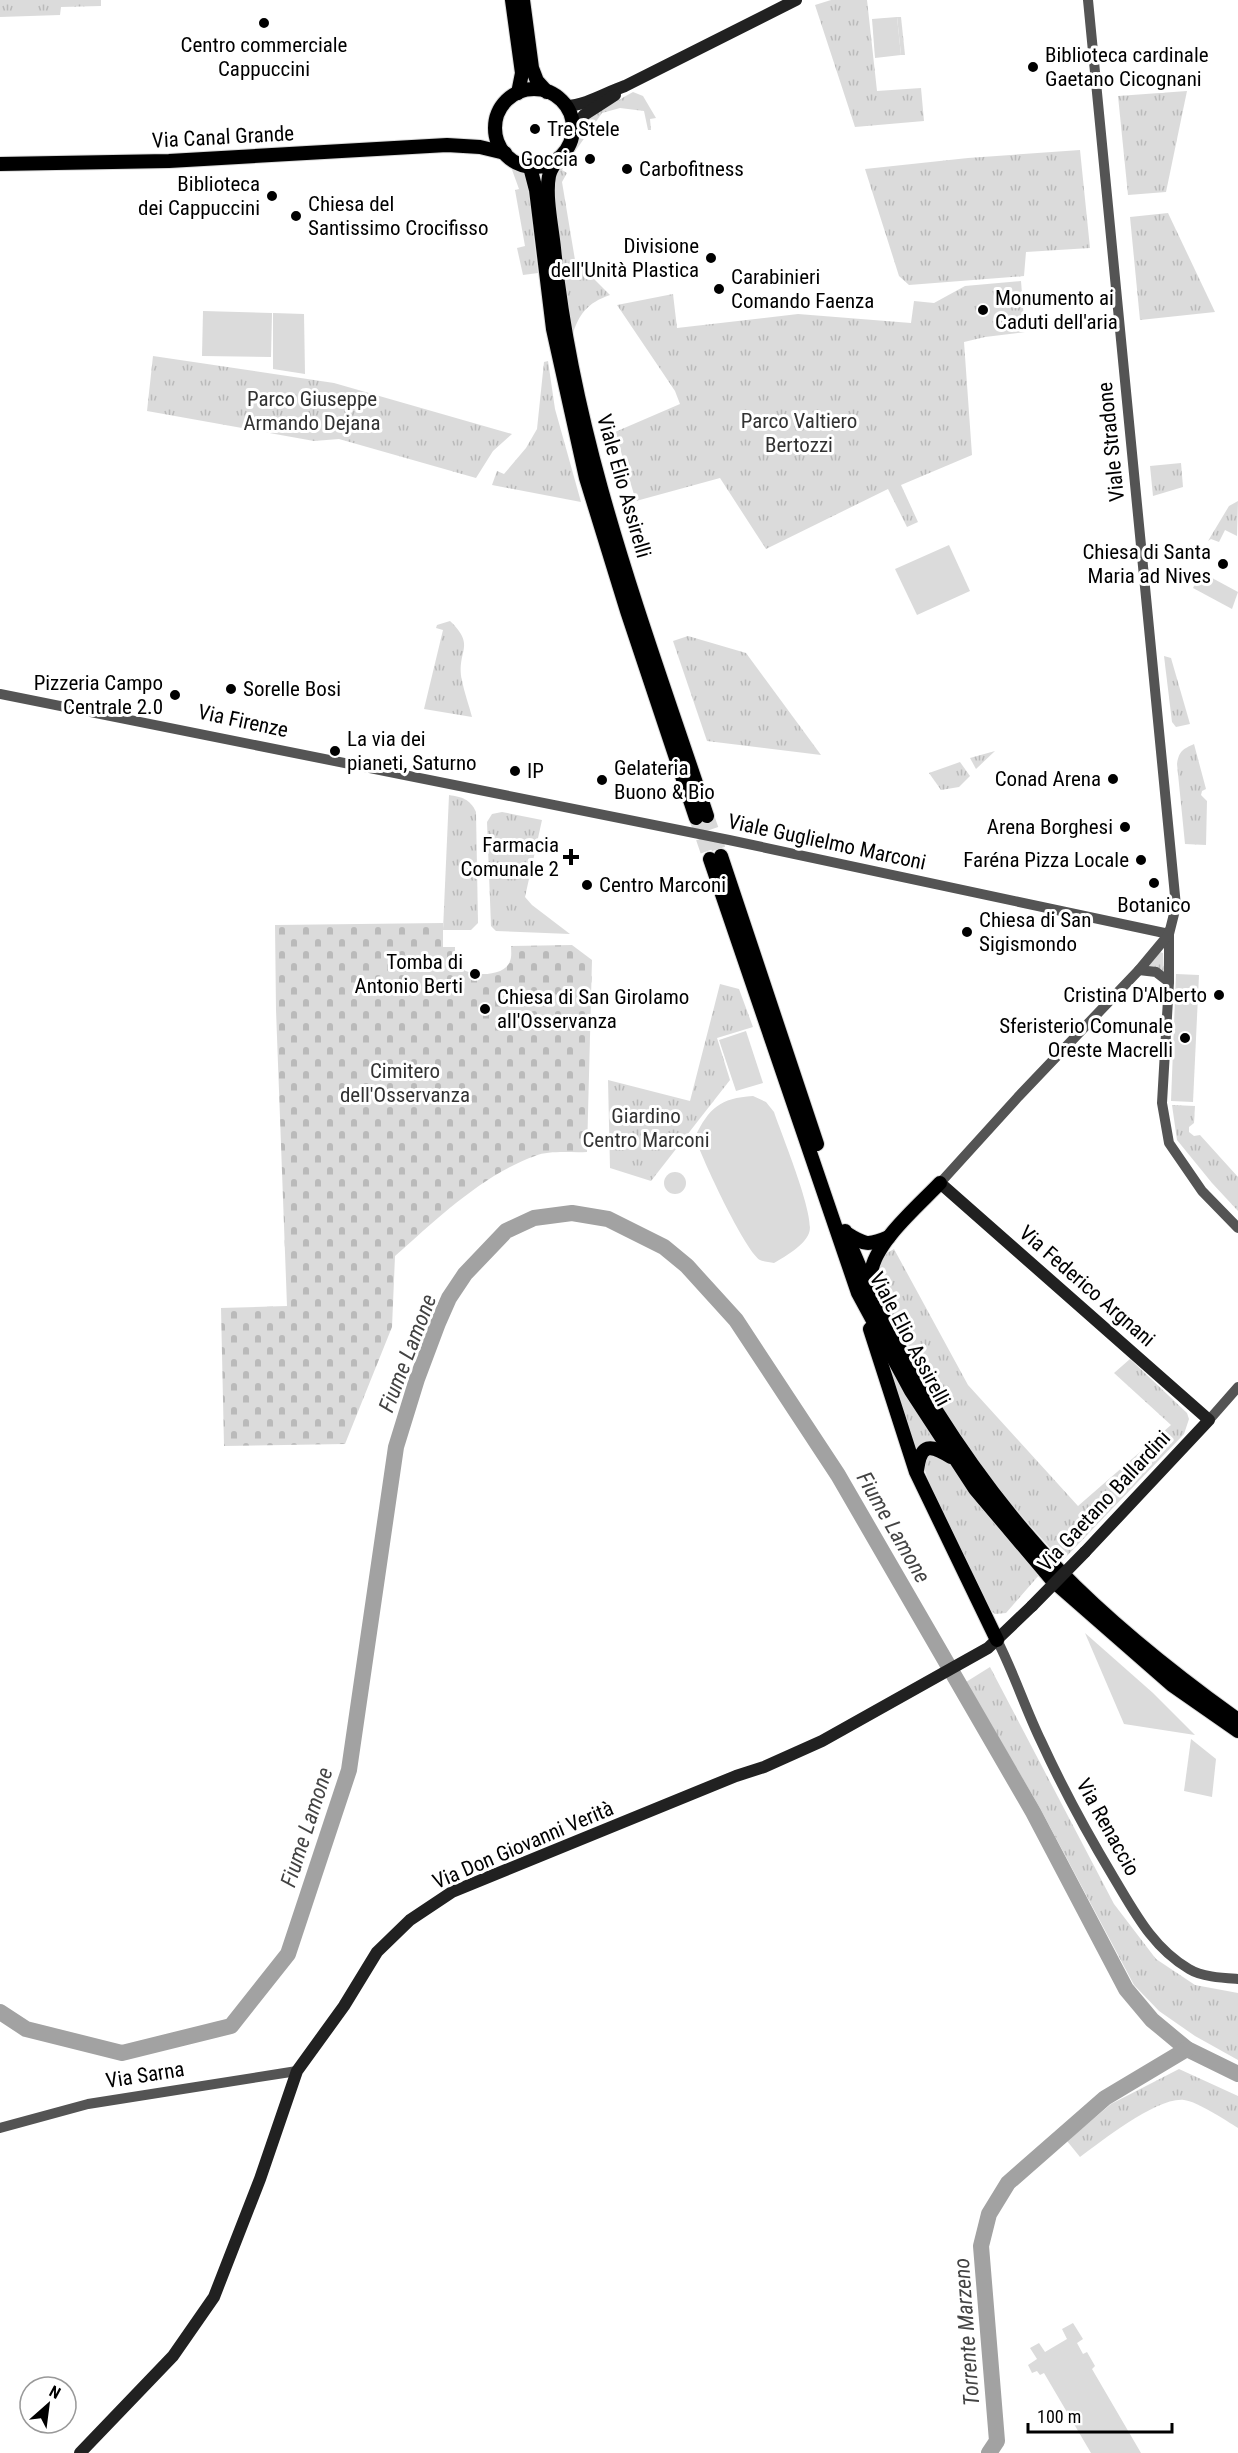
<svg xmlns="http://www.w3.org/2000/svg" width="1238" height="2453" viewBox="0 0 1238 2453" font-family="'Roboto Condensed',sans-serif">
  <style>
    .grass { fill: url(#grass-tufts) }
    .cemetery { fill: url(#cemetery-stones) }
    .garden { fill: #dbdbdb }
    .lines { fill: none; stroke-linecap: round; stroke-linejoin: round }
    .river { stroke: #a2a2a2; stroke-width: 16 }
    .primary-tunnel { stroke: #d9d9d9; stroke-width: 14; stroke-dasharray: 14 7; stroke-linecap: butt }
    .primary-casing { stroke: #dbdbdb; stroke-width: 16 }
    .tertiary { stroke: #545454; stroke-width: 10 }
    .secondary { stroke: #212121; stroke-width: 12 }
    .primary { stroke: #000; stroke-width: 14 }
    .secondary-bridge { stroke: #212121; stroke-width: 12 }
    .poi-dot { fill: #000; stroke: #fff; stroke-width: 2 }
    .labels { text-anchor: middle; stroke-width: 6; stroke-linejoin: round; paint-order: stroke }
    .poi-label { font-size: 21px; fill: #000; stroke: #fff; text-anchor: start }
    .street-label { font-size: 21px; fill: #000; stroke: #fff }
    .park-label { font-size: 21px; fill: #323232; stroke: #fff }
    .water-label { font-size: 22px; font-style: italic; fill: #434343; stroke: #fff }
  </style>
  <defs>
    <pattern id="grass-tufts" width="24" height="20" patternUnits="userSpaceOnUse" patternTransform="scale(1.5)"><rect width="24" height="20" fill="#dbdbdb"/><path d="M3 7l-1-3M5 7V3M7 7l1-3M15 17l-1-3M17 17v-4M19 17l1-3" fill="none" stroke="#bababa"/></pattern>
    <pattern id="cemetery-stones" width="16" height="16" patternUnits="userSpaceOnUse" patternTransform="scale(1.5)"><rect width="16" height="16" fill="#dbdbdb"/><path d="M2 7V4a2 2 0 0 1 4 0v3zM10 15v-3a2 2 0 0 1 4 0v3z" fill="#bababa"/></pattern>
  </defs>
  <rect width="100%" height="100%" fill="#fff"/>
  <g class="grass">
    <path d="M0 0H101V6L61 7 60 15 0 17Z"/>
    <path d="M831 0H867L877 91 921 88 924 121 855 127 815 5Z"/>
    <path d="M897 17H901L905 55H901Z"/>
    <path d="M1187 91 1166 192 1128 195 1118 96Z"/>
    <path d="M633 92 643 96 656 118 650 119 651 130H648L644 111 620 108 602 113 562 170 567 173 562 182 575 260 610 295C587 303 579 314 572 336L552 181 574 148 579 132 588 117Z"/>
    <path d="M1080 150 1090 248 1026 252 1024 276 909 285 899 276 865 169 968 158Z"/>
    <path d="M511 167 524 173 527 180 538 273 523 275 517 248 525 246 515 190 519 189Z"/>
    <path d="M1168 213 1215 312 1140 320 1130 217Z"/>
    <path d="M1021 281 1025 332 985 337 964 342 972 455 901 485 918 522 907 527 888 489 766 549 720 478 636 501 615 432 680 404 675 391 617 305 673 294 677 328 798 314 911 323 914 301 934 303 965 286Z"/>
    <path d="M153 356 334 383 512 434 493 451 476 478 339 439 314 441 147 411Z"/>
    <path d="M548 361 555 409 581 502 492 485 497 471 504 474 526 448 537 429 544 362Z"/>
    <path d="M1181 463 1183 487 1153 496 1150 466Z"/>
    <path d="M1238 501 1237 536 1225 530 1219 542 1211 539 1208 541 1229 506Z"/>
    <path d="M450 621C477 647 456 650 462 680 464 692 469 705 472 717L424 709 443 630 436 628 437 625Z"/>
    <path d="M688 636 746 653 821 755 707 741 673 641Z"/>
    <path d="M1164 656 1171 658 1190 724 1176 727 1172 722Z"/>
    <path d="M1194 744 1206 789 1202 791 1201 795 1207 801 1206 845 1185 844 1177 764C1179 751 1183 749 1194 744Z"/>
    <path d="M995 751 976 769 970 758Z"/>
    <path d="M960 762 970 776 959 787 941 790 929 773Z"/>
    <path d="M449 795C462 797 470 799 476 812L478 923 471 930H443Z"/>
    <path d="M502 812 542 820 525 897 532 905 570 934 496 931 491 926 487 822 492 814Z"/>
    <path d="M1160 952 1163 953 1164 973 1148 967Z"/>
    <path d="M720 984 739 989 753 1027 717 1038 730 1080 651 1181 610 1168 608 1080 690 1101Z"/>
    <path d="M1172 1105 1195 1106 1194 1123 1189 1127V1132L1194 1136 1200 1135 1238 1177V1211L1212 1183 1177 1140Z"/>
    <path d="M894 1249 968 1385 1078 1506 1171 1425 1114 1373 1130 1359 1187 1413 1189 1419 1184 1434 1062 1561C1035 1531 1008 1502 984 1470 950 1423 921 1371 895 1319 888 1307 873 1288 876 1273 877 1262 885 1253 894 1249Z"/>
    <path d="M873 1329 936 1440 923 1443 914 1453Z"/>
    <path d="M942 1453 997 1526 1040 1574 1006 1613 995 1614 988 1608 940 1513 923 1465 928 1454Z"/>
    <path d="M990 1667 1114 1904 1156 1959 1195 1985 1238 1993V2060L1195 2036 1159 2011 1134 1985 1040 1808 966 1682Z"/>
    <path d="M1179 2069 1238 2096V2128C1227 2121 1196 2101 1184 2100 1157 2097 1102 2141 1080 2157L1067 2141 1111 2104Z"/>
  </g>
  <path class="cemetery" d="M443 923V947H455C455 954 454 961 459 966 468 978 506 977 510 961 512 956 511 950 511 946L572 945 592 960 587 1152C571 1153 550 1150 535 1156 482 1175 437 1219 395 1256L392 1327 345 1444 224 1446 221 1308 287 1306 276 1010 275 925Z"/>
  <g class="garden">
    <path d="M897 17 901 55 875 58 872 19Z"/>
    <path d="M203 311 272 313 271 357 202 356Z"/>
    <path d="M273 313 304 314 305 374 273 369Z"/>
    <path d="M949 545 970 591 917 615 895 569Z"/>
    <path d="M1201 572 1238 592 1232 609 1193 588Z"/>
    <path d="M1176 974 1199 975 1193 1102 1171 1101Z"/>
    <path d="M746 1031 763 1083 736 1091 719 1040Z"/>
    <path d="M753 1096 766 1102 774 1112C781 1133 816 1217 809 1233 804 1246 786 1256 774 1263 770 1262 764 1262 760 1260 745 1251 701 1157 695 1137 709 1108 720 1098 753 1096Z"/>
    <circle cx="675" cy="1183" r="11"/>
    <path d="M1085 1633 1153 1693 1195 1735 1124 1724Z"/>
    <path d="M1191 1739 1216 1759 1212 1797 1184 1791Z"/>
    <path d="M1073 2323 1083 2339 1077 2343 1083 2354 1087 2352 1095 2366 1092 2369 1141 2453H1091L1044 2373 1040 2375 1037 2371 1032 2373 1028 2365 1037 2359 1030 2348 1039 2343 1045 2352 1067 2339 1062 2329Z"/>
  </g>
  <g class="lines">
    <g class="river">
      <path d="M0 2012 26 2029 122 2053 231 2026 288 1954 349 1770 396 1447 417 1379 438 1323 449 1298 465 1274 506 1231 534 1218 572 1213 608 1219 664 1247 687 1266 736 1320 838 1475 1033 1812 1126 1989 1152 2020 1187 2049 1238 2074"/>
      <path d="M989 2453 997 2441 981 2246 989 2214 1008 2183 1105 2098 1187 2049"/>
    </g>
    <g class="primary-tunnel">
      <path d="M707 816 721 856"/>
      <path d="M696 818 710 859"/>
    </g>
    <g class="primary-casing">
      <g id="primary">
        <path d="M512 0 522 73 518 93"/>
        <path d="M523 0 532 68 537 81 547 92"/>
        <circle cx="534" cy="128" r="39"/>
        <path d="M557 160C554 165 550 170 549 176 545 196 552 228 554 248 573 444 646 631 707 816"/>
        <path d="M0 164 169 161 447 145 480 147 505 153"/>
        <path d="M530 167 536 190 553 329 586 478 627 611 696 818"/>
        <path d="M721 856 817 1144"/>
        <path d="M710 859 858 1293 911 1391 975 1489 1052 1580 1172 1685 1238 1731"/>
        <path d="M845 1231C890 1349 970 1476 1057 1568 1112 1625 1174 1674 1238 1720"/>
        <path d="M846 1233C865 1245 868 1246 889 1237"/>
        <path d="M873 1287C872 1281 870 1274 872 1268 879 1239 919 1205 940 1183"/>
        <path d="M870 1329 916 1472 997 1640"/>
        <path d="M917 1470C921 1443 930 1444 951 1457"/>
      </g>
    </g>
    <g class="tertiary">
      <path d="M0 694 729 840 1169 934"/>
      <path d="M1169 931V982L1162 1103 1169 1143 1202 1191 1238 1228"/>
      <path d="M1139 970 1156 972 1169 982"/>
      <path d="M940 1183 1018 1097 1139 970 1169 934 1176 906 1088 0"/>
      <path d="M1209 1420 1238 1387"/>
      <path d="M997 1640C1014 1673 1025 1708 1041 1741 1063 1789 1087 1833 1114 1878 1135 1913 1153 1948 1189 1969 1202 1977 1223 1978 1238 1979"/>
      <path d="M0 2128 88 2104 297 2071"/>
    </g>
    <g class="secondary">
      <path d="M566 106C587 105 605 93 625 86L796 0"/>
      <path d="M573 130 584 115 615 95"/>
      <path d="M940 1183 1209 1420 1085 1552"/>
      <path d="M80 2453 173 2356 214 2297 260 2179 297 2071 344 2006 377 1952 410 1920 452 1892 736 1776 764 1767 822 1741 988 1648 1032 1606"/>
    </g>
    <use href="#primary" class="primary"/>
    <path class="secondary-bridge" d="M1032 1606 1085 1552"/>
  </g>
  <g class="poi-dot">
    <circle cx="264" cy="23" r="6"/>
    <circle cx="1033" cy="67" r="6"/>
    <circle cx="535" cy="129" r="6"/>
    <circle cx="590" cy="159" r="6"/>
    <circle cx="627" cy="169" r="6"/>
    <circle cx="272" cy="196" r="6"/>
    <circle cx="296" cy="216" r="6"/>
    <circle cx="711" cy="258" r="6"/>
    <circle cx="719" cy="289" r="6"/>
    <circle cx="983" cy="310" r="6"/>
    <circle cx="1223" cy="564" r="6"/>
    <circle cx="231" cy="689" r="6"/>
    <circle cx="175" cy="695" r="6"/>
    <circle cx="335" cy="751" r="6"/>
    <circle cx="515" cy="771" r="6"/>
    <circle cx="1113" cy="779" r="6"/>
    <circle cx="602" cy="780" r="6"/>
    <circle cx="1125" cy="827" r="6"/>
    <path d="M568 848h6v6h6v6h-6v6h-6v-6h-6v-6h6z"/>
    <circle cx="1141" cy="860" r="6"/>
    <circle cx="1154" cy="883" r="6"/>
    <circle cx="587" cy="885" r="6"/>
    <circle cx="967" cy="932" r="6"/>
    <circle cx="475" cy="974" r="6"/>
    <circle cx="1219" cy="995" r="6"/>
    <circle cx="485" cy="1009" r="6"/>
    <circle cx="1185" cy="1038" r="6"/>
  </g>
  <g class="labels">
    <g class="poi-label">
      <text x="264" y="52" text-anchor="middle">Centro commerciale<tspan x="264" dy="24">Cappuccini</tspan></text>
      <text x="1045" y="62">Biblioteca cardinale<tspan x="1045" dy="24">Gaetano Cicognani</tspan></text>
      <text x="547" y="136">Tre Stele</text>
      <text x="578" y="166" text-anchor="end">Goccia</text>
      <text x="639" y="176">Carbofitness</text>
      <text x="260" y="191" text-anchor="end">Biblioteca<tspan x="260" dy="24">dei Cappuccini</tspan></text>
      <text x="308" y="211">Chiesa del<tspan x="308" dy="24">Santissimo Crocifisso</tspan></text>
      <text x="699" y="253" text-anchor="end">Divisione<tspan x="699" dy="24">dell'Unità Plastica</tspan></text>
      <text x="731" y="284">Carabinieri<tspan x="731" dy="24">Comando Faenza</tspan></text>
      <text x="995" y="305">Monumento ai<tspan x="995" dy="24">Caduti dell'aria</tspan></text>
      <text x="1211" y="559" text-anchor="end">Chiesa di Santa<tspan x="1211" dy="24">Maria ad Nives</tspan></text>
      <text x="163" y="690" text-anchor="end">Pizzeria Campo<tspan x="163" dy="24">Centrale 2.0</tspan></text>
      <text x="243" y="696">Sorelle Bosi</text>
      <text x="347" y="746">La via dei<tspan x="347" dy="24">pianeti, Saturno</tspan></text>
      <text x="614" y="775">Gelateria<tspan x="614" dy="24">Buono &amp; Bio</tspan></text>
      <text x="527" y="778">IP</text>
      <text x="1101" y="786" text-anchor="end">Conad Arena</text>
      <text x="1113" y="834" text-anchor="end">Arena Borghesi</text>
      <text x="559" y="852" text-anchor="end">Farmacia<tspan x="559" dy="24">Comunale 2</tspan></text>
      <text x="1129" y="867" text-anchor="end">Faréna Pizza Locale</text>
      <text x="599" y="892">Centro Marconi</text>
      <text x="1154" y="912" text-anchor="middle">Botanico</text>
      <text x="979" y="927">Chiesa di San<tspan x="979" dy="24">Sigismondo</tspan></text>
      <text x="463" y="969" text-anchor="end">Tomba di<tspan x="463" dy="24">Antonio Berti</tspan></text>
      <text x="1207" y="1002" text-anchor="end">Cristina D'Alberto</text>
      <text x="497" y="1004">Chiesa di San Girolamo<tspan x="497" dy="24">all'Osservanza</tspan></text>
      <text x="1173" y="1033" text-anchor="end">Sferisterio Comunale<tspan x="1173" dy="24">Oreste Macrelli</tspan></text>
    </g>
    <g class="street-label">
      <text transform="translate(223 137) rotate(-3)" y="7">Via Canal Grande</text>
      <text transform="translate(1111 442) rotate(-96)" y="7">Viale Stradone</text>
      <text transform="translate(624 486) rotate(74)" y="7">Viale Elio Assirelli</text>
      <text transform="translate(243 721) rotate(12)" y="7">Via Firenze</text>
      <text transform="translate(827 842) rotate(12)" y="7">Viale Guglielmo Marconi</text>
      <text transform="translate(1087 1286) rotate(41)" y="7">Via Federico Argnani</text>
      <text transform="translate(910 1339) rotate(62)" y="7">Viale Elio Assirelli</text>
      <text transform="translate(1104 1501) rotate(-47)" y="7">Via Gaetano Ballardini</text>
      <text transform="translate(1108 1827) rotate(61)" y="7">Via Renaccio</text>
      <text transform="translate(523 1845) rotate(-23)" y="7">Via Don Giovanni Verità</text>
      <text transform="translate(145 2075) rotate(-9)" y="7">Via Sarna</text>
    </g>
    <g class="park-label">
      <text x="312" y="406">Parco Giuseppe<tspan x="312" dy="24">Armando Dejana</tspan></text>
      <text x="799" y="428">Parco Valtiero<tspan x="799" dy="24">Bertozzi</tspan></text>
      <text x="405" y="1078">Cimitero<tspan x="405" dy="24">dell'Osservanza</tspan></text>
      <text x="646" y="1123">Giardino<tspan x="646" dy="24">Centro Marconi</tspan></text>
    </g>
    <g class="water-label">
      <text transform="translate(407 1353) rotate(-69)" y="8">Fiume Lamone</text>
      <text transform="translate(894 1527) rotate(60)" y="8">Fiume Lamone</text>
      <text transform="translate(306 1827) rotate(-72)" y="8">Fiume Lamone</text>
      <text transform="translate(966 2332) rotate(-94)" y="8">Torrente Marzeno</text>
    </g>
  </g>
  <g transform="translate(48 2405) rotate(28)"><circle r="28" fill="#ffffff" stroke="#999999" stroke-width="1.5"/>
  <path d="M0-4.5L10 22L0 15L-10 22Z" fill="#000000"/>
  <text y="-9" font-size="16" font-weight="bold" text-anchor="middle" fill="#000000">N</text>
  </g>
  <path d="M1028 2423v9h144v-9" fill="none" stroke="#000000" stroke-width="3"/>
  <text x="1037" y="2423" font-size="18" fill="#000000" stroke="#ffffff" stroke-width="4.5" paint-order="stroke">100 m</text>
</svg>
